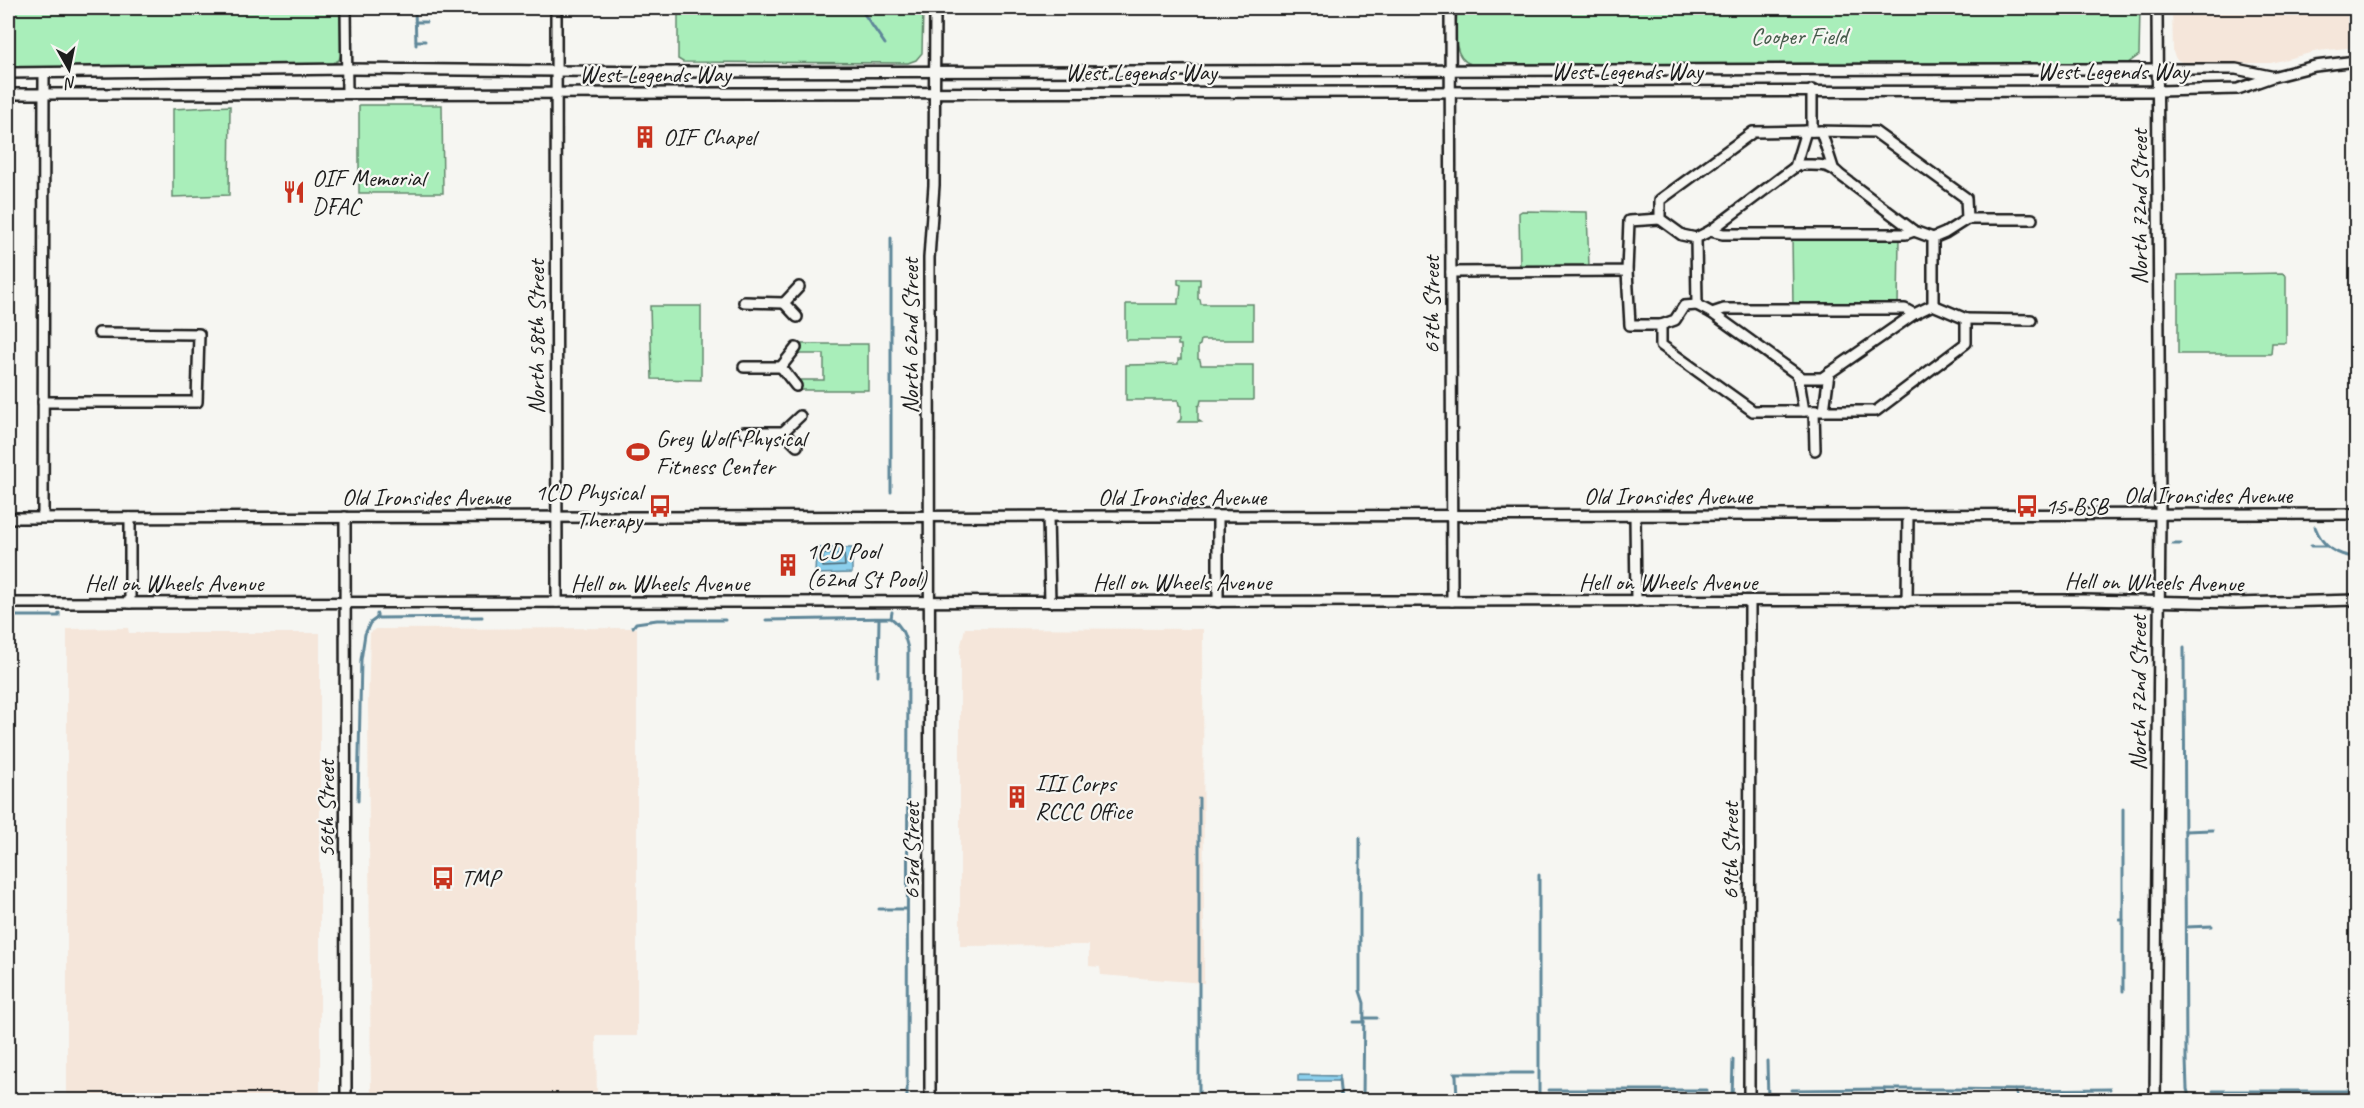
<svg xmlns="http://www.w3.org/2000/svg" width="2364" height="1108" viewBox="0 0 2364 1108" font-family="Caveat,sans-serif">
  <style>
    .built { fill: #f5e6da }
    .green { fill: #a9eeba; stroke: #62856b; stroke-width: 1.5 }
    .water { fill: #8bcfec; stroke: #5f8799; stroke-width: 1.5 }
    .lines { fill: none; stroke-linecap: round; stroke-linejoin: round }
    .shore { stroke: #48646f; stroke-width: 1.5 }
    .stream { stroke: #5f8799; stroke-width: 3 }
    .minor-casing { stroke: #1c1c1c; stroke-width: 14 }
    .minor { stroke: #f6f6f2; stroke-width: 9 }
    .labels { text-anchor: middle; stroke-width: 4.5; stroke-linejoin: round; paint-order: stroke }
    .park-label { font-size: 24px; fill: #465b4b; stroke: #f6f6f2 }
    .street-label { font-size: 24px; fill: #1c1c1c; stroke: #f6f6f2 }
    .poi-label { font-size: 24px; fill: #1c1c1c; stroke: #f6f6f2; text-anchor: start }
  </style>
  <rect width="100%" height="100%" fill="#f6f6f2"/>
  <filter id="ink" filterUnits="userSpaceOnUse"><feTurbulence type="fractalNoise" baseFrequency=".0167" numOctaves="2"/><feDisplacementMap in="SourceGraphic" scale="12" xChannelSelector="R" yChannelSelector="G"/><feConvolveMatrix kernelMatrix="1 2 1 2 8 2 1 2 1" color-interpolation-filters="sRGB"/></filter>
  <g filter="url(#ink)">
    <g class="built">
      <path d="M2172 8H2356V47L2318 51 2271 63H2183L2176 59 2173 52Z"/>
      <path d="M128 628 129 633H320V1100H67V629Z"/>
      <path d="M637 628V1036H596L597 1100H371L368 705 370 633 375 629Z"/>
      <path d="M965 628 1203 629 1204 983 1101 975 1100 967 1089 966V945L960 946V649Z"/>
    </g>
    <g class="green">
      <path d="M8 8H341V54L339 60 328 66 8 67Z"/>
      <path d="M678 8H923L922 53 916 60 908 63 683 62 678 59Z"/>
      <path d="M1457 8H2140L2139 55 2128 63 1471 64C1450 58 1457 25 1457 8Z"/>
      <path d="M359 105H442L443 193H359Z"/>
      <path d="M230 106 229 195 173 197V109Z"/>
      <path d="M1522 211 1587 212 1589 267 1587 268 1522 269 1520 267 1519 213Z"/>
      <path d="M1792 237H1899L1898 306H1793Z"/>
      <path d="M2282 273 2286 275V343H2272L2271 354H2178V275Z"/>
      <path d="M1178 279H1200V285H1198V299H1200L1201 304H1253V340H1201L1200 345 1198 346V359L1200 360 1201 365H1253V400H1201L1200 405 1198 406V420L1201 422H1178L1181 419V406L1179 405 1178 400H1126V365L1178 364V359H1181V345H1178V340H1126V304H1178V299L1180 298 1181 285 1178 284Z"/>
      <path d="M701 306V380L652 379 650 306Z"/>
      <path d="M799 344H868V390H799L800 380H824V354H800Z"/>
    </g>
    <g class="water">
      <path d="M816 548H852V573L815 574Z"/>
      <path d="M1298 1075 1339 1076V1081H1298Z"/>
    </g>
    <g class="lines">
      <path class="shore" d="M823 554H844L845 566 823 567Z"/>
      <g class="stream">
        <path d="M415 8 416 45"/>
        <path d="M860 8 885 44"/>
        <path d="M415 22H426"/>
        <path d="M416 41H425"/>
        <path d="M891 492V238"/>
        <path d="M2315 527C2323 547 2335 555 2356 557"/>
        <path d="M2173 544H2181"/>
        <path d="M2311 546H2326"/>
        <path d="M377 614V618L482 617"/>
        <path d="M8 616H59V613"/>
        <path d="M891 618C902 626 905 636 908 649L907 1100"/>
        <path d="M766 620 891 618 892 612"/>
        <path d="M633 627 636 623 657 620H725"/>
        <path d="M2184 648 2186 1059 2187 1089 2190 1100"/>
        <path d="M878 675 879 619"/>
        <path d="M1199 798V1100H1208"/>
        <path d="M358 801 361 660 365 634 370 623 377 618"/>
        <path d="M2123 809V920"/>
        <path d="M2185 831 2212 830"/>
        <path d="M1360 838V991L1364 1003 1363 1100"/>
        <path d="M879 909H906"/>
        <path d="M2120 920H2123V991"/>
        <path d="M2186 927 2212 926"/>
        <path d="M1364 1018H1377"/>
        <path d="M1353 1022H1364"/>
        <path d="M1767 1061 1768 1100"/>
        <path d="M1339 1080 1341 1100"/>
        <path d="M1951 1089 2015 1090"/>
        <path d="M1549 1090H1614"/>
        <path d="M1792 1090 1885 1089"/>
        <path d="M2213 1091H2356"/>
        <path d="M1230 1100H1245"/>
        <path d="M1457 1100 1456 1075 1454 1073H1533"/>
        <path d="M1535 1100 1539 1095V875"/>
        <path d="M1614 1100V1090H1707"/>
        <path d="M1732 1100 1733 1060"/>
        <path d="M1885 1100V1089H1950"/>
        <path d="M2018 1100 2015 1090 2110 1089"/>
        <path d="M2353 1100 2356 1098"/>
      </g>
      <g class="minor-casing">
        <g id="minor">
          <path d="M346 8 347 93"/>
          <path d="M556 8 557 602"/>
          <path d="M1450 8 1452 601"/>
          <path d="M8 73 347 69 665 72 2039 69H2236L2270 76"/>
          <path d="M1812 90V131"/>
          <path d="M8 94 2158 91 2238 89 2272 77 2315 66 2356 61"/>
          <path d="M1821 131 1833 168"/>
          <path d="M1802 165C1817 165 1829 163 1840 175L1914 231 1933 238V305L1914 314 1822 378H1803L1798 375 1712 313 1697 305 1696 238 1710 231 1795 167Z"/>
          <path d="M1795 167 1806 131"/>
          <path d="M1967 219H2032"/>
          <path d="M1710 231 1723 234H1906L1914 231"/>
          <path d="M1696 238 1682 235 1660 219V200L1753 132 1812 131 1875 132 1966 198 1967 219 1945 233 1933 238"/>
          <path d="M1627 271 1630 325H1661"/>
          <path d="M1451 272 1627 271 1629 221 1660 219"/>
          <path d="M744 302 784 303"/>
          <path d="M1697 305 1684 306 1675 320 1661 325V345L1753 411H1876L1966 343V319L1933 305"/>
          <path d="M1712 313 1724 309H1905L1914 314"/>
          <path d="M797 317 784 303 799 287"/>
          <path d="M1966 319 2031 320"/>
          <path d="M744 367H781"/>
          <path d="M1798 375 1804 411"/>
          <path d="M796 386 781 367 796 348"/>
          <path d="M43 402H197L199 334 99 333"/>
          <path d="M1814 411 1815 450"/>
          <path d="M1824 411 1829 373"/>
          <path d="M744 432H783"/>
          <path d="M797 446 783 432 800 416"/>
          <path d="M1635 516 1636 601"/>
          <path d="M43 517 44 73"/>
          <path d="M345 517 346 1100"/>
          <path d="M1048 517 1050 602"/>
          <path d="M8 518 2356 514"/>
          <path d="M1907 601 1908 515"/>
          <path d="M1218 602V517"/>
          <path d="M8 603 2083 600 2236 603 2356 600"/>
          <path d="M130 603V518"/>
          <path d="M930 1100 929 258 934 185 935 8"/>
          <path d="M1749 1100 1750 602"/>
          <path d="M2155 1100 2160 515 2157 8"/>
        </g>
      </g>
      <use href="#minor" class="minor"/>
    </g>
  </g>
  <defs>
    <g id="building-bare" transform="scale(1.8)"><path d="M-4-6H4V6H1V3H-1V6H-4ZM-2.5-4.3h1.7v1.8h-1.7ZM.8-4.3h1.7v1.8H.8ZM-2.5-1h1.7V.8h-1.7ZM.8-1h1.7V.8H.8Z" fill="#c8321e" stroke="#f6f6f2" stroke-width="2.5" paint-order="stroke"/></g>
    <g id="restaurant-bare" transform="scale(1.8)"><path d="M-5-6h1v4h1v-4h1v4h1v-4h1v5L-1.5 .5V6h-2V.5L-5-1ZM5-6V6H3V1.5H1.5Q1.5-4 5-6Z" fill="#c8321e" stroke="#f6f6f2" stroke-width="2.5" paint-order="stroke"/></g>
    <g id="stadium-bare" transform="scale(1.8)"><path d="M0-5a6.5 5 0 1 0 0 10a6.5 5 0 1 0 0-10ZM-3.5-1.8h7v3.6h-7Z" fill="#c8321e" stroke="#f6f6f2" stroke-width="2.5" paint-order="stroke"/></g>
    <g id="bus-bare" transform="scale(1.8)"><path d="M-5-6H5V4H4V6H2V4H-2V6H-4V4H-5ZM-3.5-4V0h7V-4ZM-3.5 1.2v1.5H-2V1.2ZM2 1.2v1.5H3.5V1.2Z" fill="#c8321e" stroke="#f6f6f2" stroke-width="2.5" paint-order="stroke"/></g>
  </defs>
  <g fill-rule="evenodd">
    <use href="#building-bare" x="645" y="137"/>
    <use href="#restaurant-bare" x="294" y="192"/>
    <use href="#stadium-bare" x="638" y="452"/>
    <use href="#bus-bare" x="660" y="506"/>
    <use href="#bus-bare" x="2027" y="506"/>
    <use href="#building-bare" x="788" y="565"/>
    <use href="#building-bare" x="1017" y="797"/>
    <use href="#bus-bare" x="443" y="878"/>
  </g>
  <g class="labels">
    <g class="park-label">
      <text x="1799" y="44">Cooper Field</text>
    </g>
    <g class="street-label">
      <text x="1627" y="79">West Legends Way</text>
      <text x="2113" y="79">West Legends Way</text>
      <text x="1141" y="80">West Legends Way</text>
      <text x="655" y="82">West Legends Way</text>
      <text transform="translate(2139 207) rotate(-90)" y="8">North 72nd Street</text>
      <text transform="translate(1431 305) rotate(-90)" y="8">67th Street</text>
      <text transform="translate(910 336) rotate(-90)" y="8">North 62nd Street</text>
      <text transform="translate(536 337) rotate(-90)" y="8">North 58th Street</text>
      <text x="2208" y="503">Old Ironsides Avenue</text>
      <text x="1668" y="504">Old Ironsides Avenue</text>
      <text x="426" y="505">Old Ironsides Avenue</text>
      <text x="1182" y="505">Old Ironsides Avenue</text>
      <text x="1182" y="590">Hell on Wheels Avenue</text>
      <text x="1668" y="590">Hell on Wheels Avenue</text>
      <text transform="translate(2154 582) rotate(1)" y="8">Hell on Wheels Avenue</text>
      <text x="174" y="591">Hell on Wheels Avenue</text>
      <text x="660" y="591">Hell on Wheels Avenue</text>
      <text transform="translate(2138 693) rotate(-90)" y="8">North 72nd Street</text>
      <text transform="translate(326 809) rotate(-90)" y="8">56th Street</text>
      <text transform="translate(911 851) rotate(-90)" y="8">63rd Street</text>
      <text transform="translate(1730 851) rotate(-90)" y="8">69th Street</text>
    </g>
    <g class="poi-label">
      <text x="663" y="145">OIF Chapel</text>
      <text x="312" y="186">OIF Memorial<tspan x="312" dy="28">DFAC</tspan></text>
      <text x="656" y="446">Grey Wolf Physical<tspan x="656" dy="28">Fitness Center</tspan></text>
      <text x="642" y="500" text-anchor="end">1CD Physical<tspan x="642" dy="28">Therapy</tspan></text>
      <text x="2045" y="514">15 BSB</text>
      <text x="806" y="559">1CD Pool<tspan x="806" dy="28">(62nd St Pool)</tspan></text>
      <text x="1035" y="791">III Corps<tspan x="1035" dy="28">RCCC Office</tspan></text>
      <text x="461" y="886">TMP</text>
    </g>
  </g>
  <rect width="2364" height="1108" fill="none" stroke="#f6f6f2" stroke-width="30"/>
  <rect x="15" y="15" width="2334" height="1078" fill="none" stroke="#1c1c1c" stroke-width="2" filter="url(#ink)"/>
  <g transform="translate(69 69) rotate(171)" stroke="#f6f6f2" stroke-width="4.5" paint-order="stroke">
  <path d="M0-4.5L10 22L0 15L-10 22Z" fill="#1c1c1c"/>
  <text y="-9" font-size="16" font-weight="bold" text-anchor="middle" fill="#1c1c1c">N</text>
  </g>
</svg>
